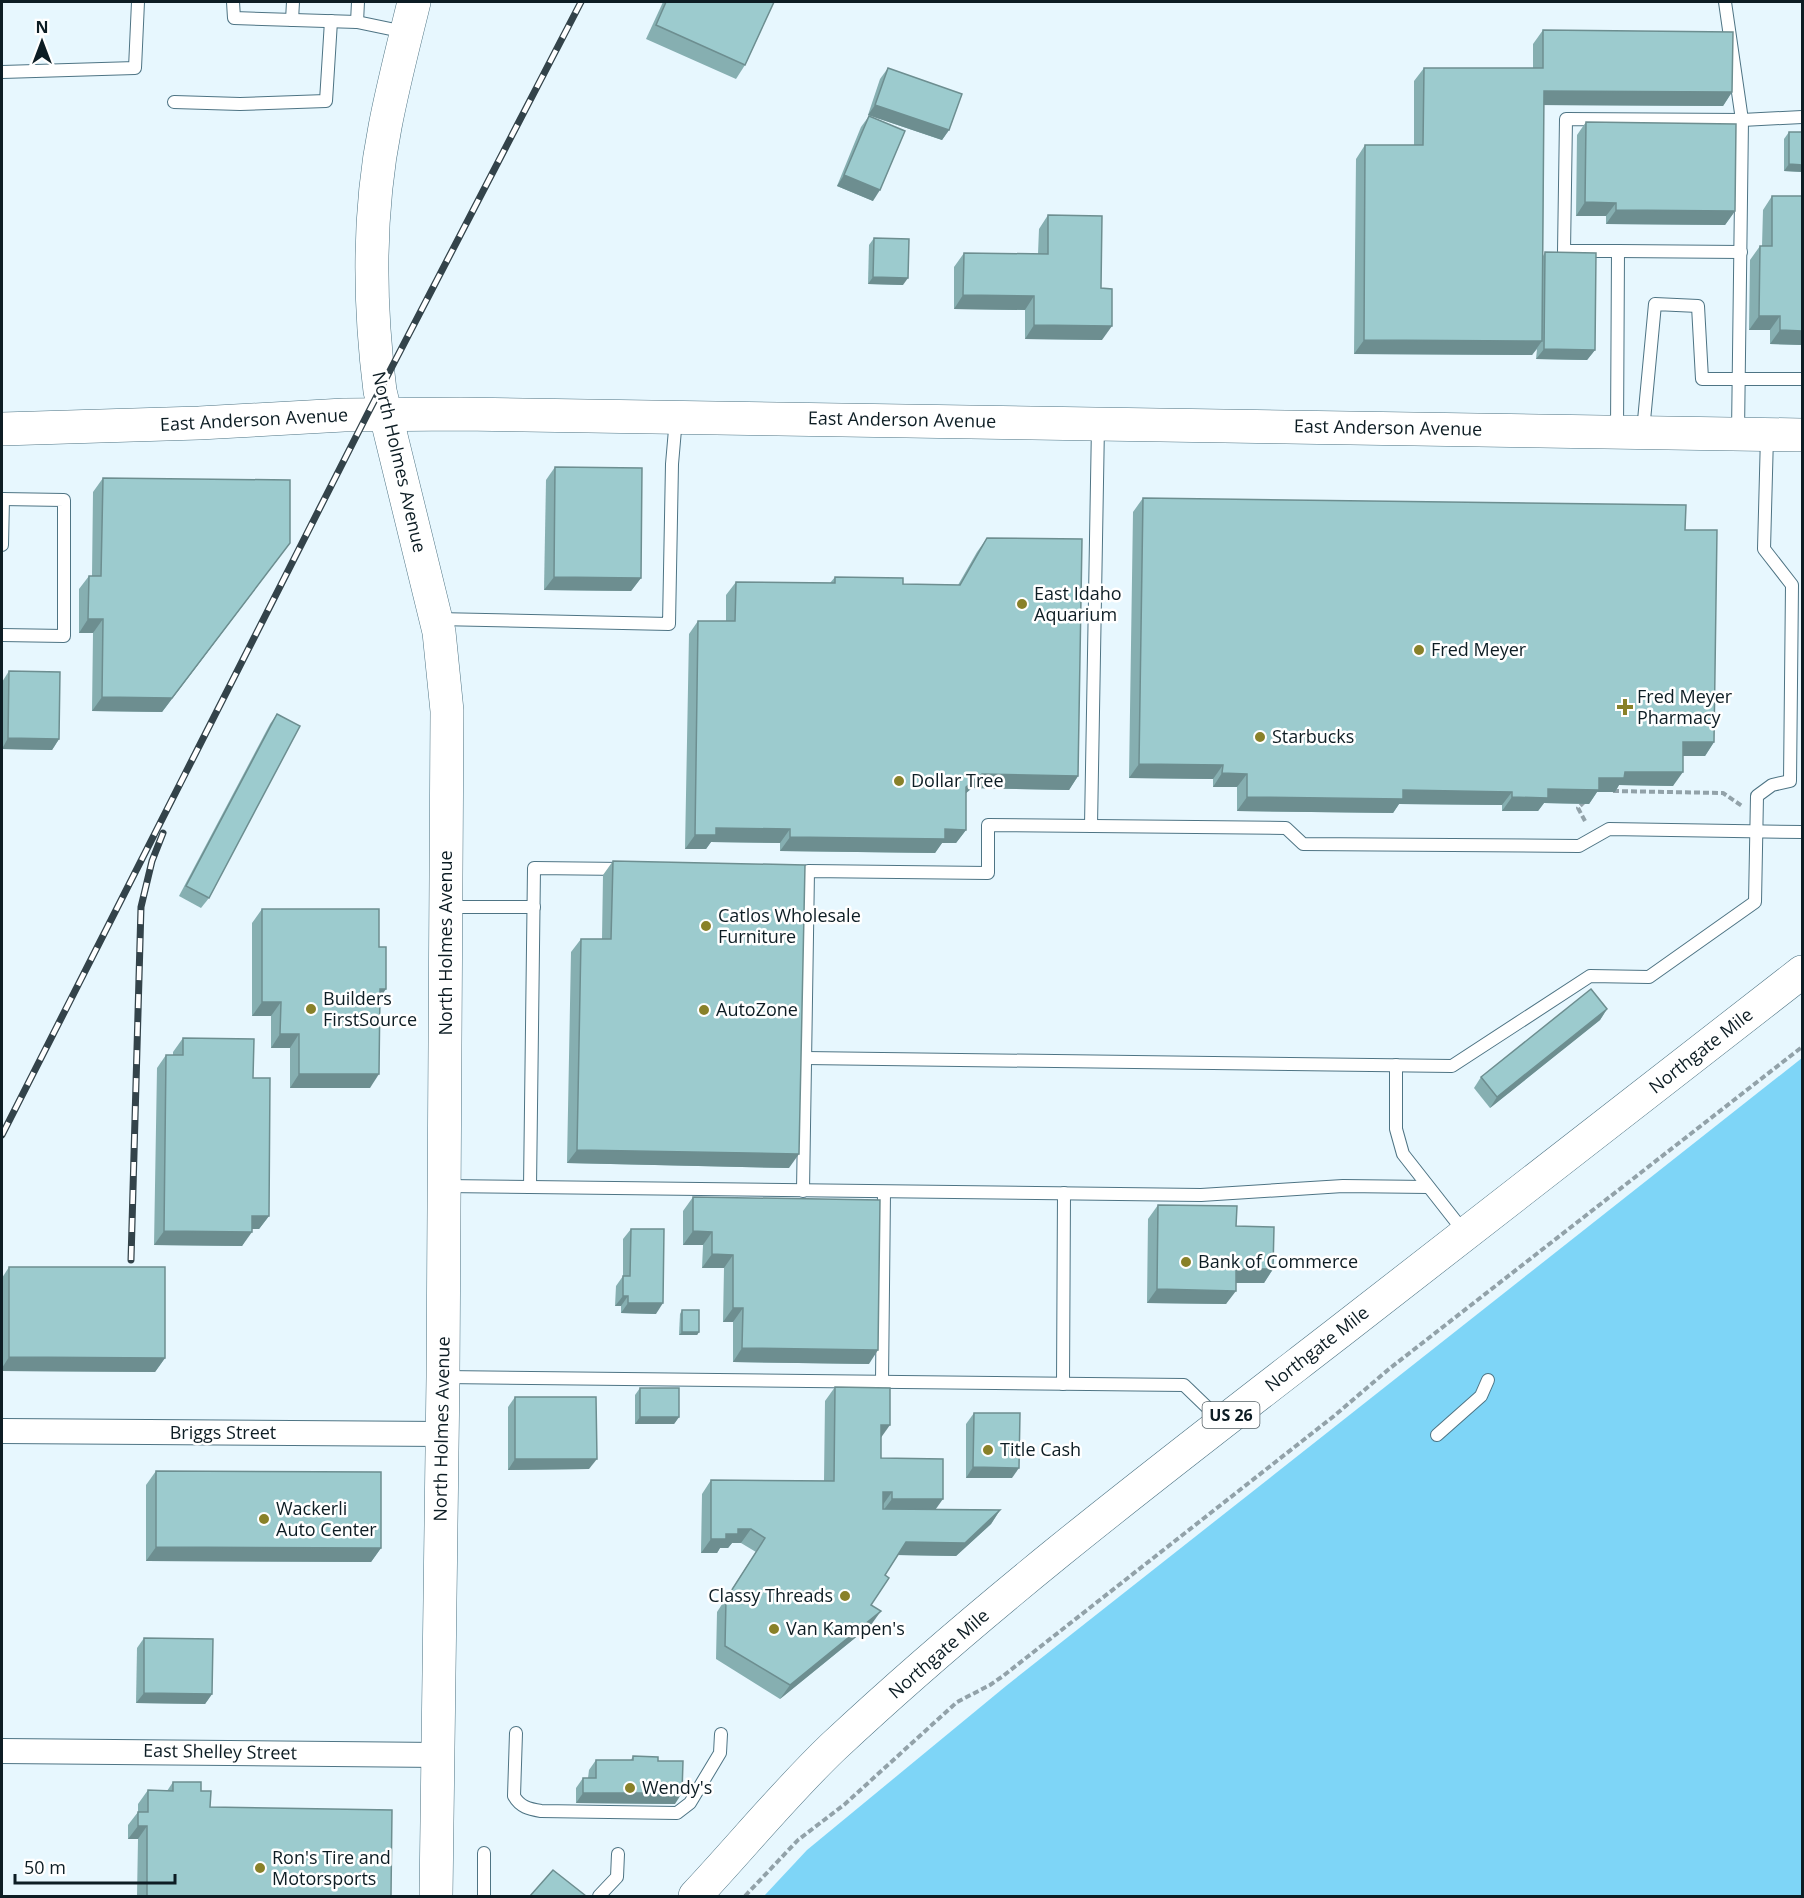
<svg xmlns="http://www.w3.org/2000/svg" width="1804" height="1898" viewBox="0 0 1804 1898" font-family="'Open Sans',sans-serif">
  <style>
    .green { fill: #7ed5f7 }
    .lines { fill: none; stroke-linecap: round; stroke-linejoin: round }
    .service-casing { stroke: #4e7484; stroke-width: 14 }
    .minor-casing { stroke: #4e7484; stroke-width: 26 }
    .primary-casing { stroke: #4e7484; stroke-width: 34 }
    .trunk-casing { stroke: #4e7484; stroke-width: 34 }
    .path { stroke: #92a2a9; stroke-width: 4; stroke-dasharray: 6 3; stroke-linecap: butt }
    .service { stroke: #fff; stroke-width: 12 }
    .minor { stroke: #fff; stroke-width: 24 }
    .primary { stroke: #fff; stroke-width: 33 }
    .trunk { stroke: #fff; stroke-width: 33 }
    .rail-casing { stroke: #33434a; stroke-width: 7 }
    .rail { stroke: #fff; stroke-width: 4.5; stroke-dasharray: 14; stroke-linecap: butt }
    .wall { fill: #86afb1 }
    .shaded-wall { fill: #6d8e90 }
    .building { fill: #9ccbce; stroke: #6d8e90; stroke-width: 1.5 }
    .poi-dot { fill: #898129; stroke: #fff; stroke-width: 2 }
    .labels { text-anchor: middle; stroke-width: 5; stroke-linejoin: round; paint-order: stroke }
    .shield { fill: #fff; stroke: #566166; stroke-width: 1.5 }
    .shield-label { font-size: 16px; font-weight: bold; fill: #0d1d24 }
    .street-label { font-size: 18px; fill: #0d1d24; stroke: #fff }
    .poi-label { font-size: 18px; fill: #0d1d24; stroke: #fff; text-anchor: start }
  </style>
  <rect width="100%" height="100%" fill="#e7f7fe"/>
  <path class="green" d="M1802 1058V1896H764L807 1850 1006 1686Z"/>
  <g class="lines">
    <g class="service-casing">
      <g id="service">
        <path d="M233 2 234 18 357 22 405 32"/>
        <path d="M1725 2 1742 120 1738 433"/>
        <path d="M292 20 293 2"/>
        <path d="M357 22 358 2"/>
        <path d="M2 72 135 68 138 2"/>
        <path d="M174 102 240 104 326 101 331 21"/>
        <path d="M1618 251 1741 252"/>
        <path d="M1617 431 1618 251H1564L1566 119 1742 120 1802 117"/>
        <path d="M1643 431 1655 304 1698 306 1702 379H1802"/>
        <path d="M2 499 64 500V636L2 635"/>
        <path d="M2 545 3 499"/>
        <path d="M437 619 669 624 672 464 676 418"/>
        <path d="M1091 826 1098 425"/>
        <path d="M448 907H534"/>
        <path d="M805 1058 1452 1066 1590 976 1649 977 1755 902 1757 796 1772 785 1790 781 1792 585 1764 549 1767 436"/>
        <path d="M1396 1065V1129L1403 1154 1465 1233"/>
        <path d="M445 1186 1201 1195 1343 1186 1428 1187"/>
        <path d="M530 1187 534 868 624 869"/>
        <path d="M803 1191 808 871 988 873V825L1286 828 1303 844 1579 846 1609 829 1802 832"/>
        <path d="M444 1377 1184 1385 1212 1412 1220 1423"/>
        <path d="M882 1382 884 1192"/>
        <path d="M1063 1384 1064 1193"/>
        <path d="M1437 1435 1481 1396 1488 1380"/>
        <path d="M516 1733 514 1796C520 1807 529 1809 541 1811L677 1813 690 1803 720 1753 721 1734"/>
        <path d="M484 1896V1853"/>
        <path d="M599 1896 617 1877 618 1854"/>
      </g>
    </g>
    <g class="minor-casing">
      <g id="minor">
        <path d="M3 1431 443 1434"/>
        <path d="M2 1751 439 1755"/>
      </g>
    </g>
    <g class="primary-casing">
      <g id="primary">
        <path d="M414 2C404 43 393 85 385 127 368 213 369 304 380 391L439 632 447 711 443 1377 436 1896"/>
        <path d="M2 429 199 423 344 415 461 414 1802 435"/>
      </g>
    </g>
    <g class="trunk-casing">
      <path id="trunk" d="M695 1896C741 1847 784 1794 833 1747 992 1598 1166 1466 1338 1333 1493 1213 1648 1093 1802 972"/>
    </g>
    <g class="path">
      <path d="M1613 791 1723 793 1742 806"/>
      <path d="M1585 821 1578 808 1586 800"/>
      <path d="M745 1896 798 1840 845 1804 957 1702 990 1685 1003 1676 1334 1416 1389 1369 1802 1047"/>
    </g>
    <use href="#service" class="service"/>
    <use href="#minor" class="minor"/>
    <use href="#primary" class="primary"/>
    <use href="#trunk" class="trunk"/>
    <g class="rail-casing">
      <g id="rail">
        <path d="M2 1135 367 415 581 2"/>
        <path d="M131 1260 141 907 152 861 163 833"/>
      </g>
    </g>
    <use href="#rail" class="rail"/>
  </g>
  <g class="wall">
    <path d="M663 2H774L745 65 736 79 646 39Z"/>
    <path d="M1543 30 1732 92 1723 106 1544 105 1543 256 1545 252 1595 350 1587 360 1536 359 1537 349 1532 355 1354 354 1356 159 1365 145H1414V81L1424 68H1533V44Z"/>
    <path d="M888 68 949 130 942 140 868 115 880 79Z"/>
    <path d="M869 116 873 201 837 186 861 127Z"/>
    <path d="M1586 122 1735 211 1725 225 1606 224V216H1576L1577 135Z"/>
    <path d="M1789 132H1803V172L1784 171V139Z"/>
    <path d="M1772 196H1803V345L1770 344V330H1749L1750 260 1760 246H1762L1763 210Z"/>
    <path d="M1048 215 1101 288 1102 340 1025 339V310L954 309V267L964 253 1038 254 1039 229Z"/>
    <path d="M874 238 903 285 868 284 869 245Z"/>
    <path d="M555 467 641 578 631 591 544 590 546 480Z"/>
    <path d="M103 478 280 556 162 712 92 711 93 633H79V589L89 576H92L93 492Z"/>
    <path d="M1143 498 1685 530 1714 742 1705 756H1683L1673 786 1619 785 1615 792H1597L1589 804 1544 803 1538 811H1502V805L1399 804 1393 813 1237 811V787H1213V779L1129 778 1133 512Z"/>
    <path d="M987 538 1078 776 1069 790 972 788 966 793V830L956 843H942L935 853 780 851V843L711 842 706 849H685L689 634 698 621H726V595L736 582 830 583 835 577 903 584 958 585 977 552Z"/>
    <path d="M9 671 59 739 52 750 2 749V682Z"/>
    <path d="M277 714 209 898 201 908 179 896 270 724Z"/>
    <path d="M613 861 789 1168 567 1163 571 952 581 939H602L603 875Z"/>
    <path d="M262 909 380 998 370 1088H290V1048H271V1016H252V923Z"/>
    <path d="M1607 1009 1600 1020 1490 1108 1474 1088 1481 1077Z"/>
    <path d="M183 1038 253 1078 269 1216 259 1229H252L242 1246 154 1245 157 1068 166 1055H173V1052Z"/>
    <path d="M693 1197 869 1364 733 1362V1322H723L724 1268H702L703 1245H683V1211Z"/>
    <path d="M1158 1205 1236 1226 1273 1269 1264 1283H1236L1226 1304 1147 1303 1148 1219Z"/>
    <path d="M631 1229 656 1314 621 1313V1306H615L616 1286 623 1276V1239Z"/>
    <path d="M9 1267 165 1358 155 1372 2 1371V1278Z"/>
    <path d="M682 1310 699 1332 697 1335H679L680 1314Z"/>
    <path d="M835 1387 881 1439V1458L935 1509 1000 1510 991 1524 956 1556 897 1555 885 1575 871 1605V1625L780 1699 716 1659 717 1612 756 1552 741 1543H732L728 1548H720L717 1553H701L702 1494 711 1480 824 1481 825 1401Z"/>
    <path d="M640 1388 679 1417 674 1424H635V1395Z"/>
    <path d="M515 1397 589 1469 508 1470V1407Z"/>
    <path d="M974 1413 1012 1478H966V1424Z"/>
    <path d="M156 1471 381 1548 371 1562 146 1561V1485Z"/>
    <path d="M144 1638 212 1694 205 1704 136 1703 137 1648Z"/>
    <path d="M633 1756 658 1761 675 1804 576 1803V1788L583 1778H588L589 1770 596 1760H631Z"/>
    <path d="M173 1782 201 1791 210 1807 391 1896H137L138 1839H128V1825L138 1812V1804L148 1790 167 1791Z"/>
  </g>
  <g class="shaded-wall">
    <path d="M1544 91 1732 92 1723 106 1534 105Z"/>
    <path d="M875 105 949 130 942 140 868 115Z"/>
    <path d="M1789 164 1803 165V172L1784 171Z"/>
    <path d="M844 175 880 190 873 201 837 186Z"/>
    <path d="M1585 202 1616 203 1606 216H1576Z"/>
    <path d="M1616 210 1735 211 1725 225 1606 224Z"/>
    <path d="M873 277 908 278 903 285 868 284Z"/>
    <path d="M963 295 1034 296 1025 310 954 309Z"/>
    <path d="M1759 316H1780L1770 330H1749Z"/>
    <path d="M1034 325 1112 326 1102 340 1025 339Z"/>
    <path d="M1780 330 1803 331V345L1770 344Z"/>
    <path d="M1364 340 1542 341 1532 355 1354 354Z"/>
    <path d="M1544 349 1595 350 1587 360 1536 359Z"/>
    <path d="M290 543 162 712 92 711 102 697Z"/>
    <path d="M554 577 641 578 631 591 544 590Z"/>
    <path d="M88 619H103L93 633H79Z"/>
    <path d="M8 738 59 739 52 750 2 749Z"/>
    <path d="M1683 742H1714L1705 756H1673Z"/>
    <path d="M1139 764 1223 765 1213 779 1129 778Z"/>
    <path d="M1625 772H1683L1673 786 1619 785 1615 792H1597L1589 804 1544 803 1538 811H1502L1512 797Z"/>
    <path d="M1222 773 1247 774 1237 787H1213Z"/>
    <path d="M982 774 1078 776 1069 790 972 788 957 801 966 787Z"/>
    <path d="M1403 790 1512 792 1502 805 1399 804 1393 813 1237 811 1247 797Z"/>
    <path d="M716 828 790 829 780 843 711 842 706 849H685L695 835Z"/>
    <path d="M945 829 966 830 956 843H942L935 853 780 851 790 837Z"/>
    <path d="M380 989H386L377 1002Z"/>
    <path d="M262 1002H281L271 1016H252Z"/>
    <path d="M1607 1009 1600 1020 1490 1108 1497 1097Z"/>
    <path d="M280 1034H299L290 1048H271Z"/>
    <path d="M299 1074H379L370 1088H290Z"/>
    <path d="M577 1150 799 1154 789 1168 567 1163Z"/>
    <path d="M252 1216H269L259 1229H242Z"/>
    <path d="M164 1231 252 1232 242 1246 154 1245Z"/>
    <path d="M693 1231 712 1232 703 1245H683Z"/>
    <path d="M712 1254 733 1255 724 1268H702Z"/>
    <path d="M1236 1269H1273L1264 1283H1226Z"/>
    <path d="M1157 1289 1236 1291 1226 1304 1147 1303Z"/>
    <path d="M623 1296H628L621 1306H615Z"/>
    <path d="M628 1303H663L656 1314 621 1313Z"/>
    <path d="M733 1308H743L733 1322H723Z"/>
    <path d="M682 1332H699L697 1335H679Z"/>
    <path d="M742 1348 878 1350 869 1364 733 1362Z"/>
    <path d="M9 1357 165 1358 155 1372 2 1371V1368Z"/>
    <path d="M640 1417H679L674 1424H635Z"/>
    <path d="M881 1425H890L880 1439Z"/>
    <path d="M515 1459H597L589 1469 508 1470Z"/>
    <path d="M973 1467 1019 1468 1012 1478H966Z"/>
    <path d="M883 1492H892L882 1506Z"/>
    <path d="M892 1499H943L933 1513 882 1512Z"/>
    <path d="M1000 1510 991 1524 956 1556 897 1555 906 1542Z"/>
    <path d="M738 1529H751L741 1543H732L728 1548H720L717 1553H701L711 1539Z"/>
    <path d="M156 1547 381 1548 371 1562 146 1561Z"/>
    <path d="M881 1611 871 1625 780 1699 790 1685Z"/>
    <path d="M144 1693 212 1694 205 1704 136 1703Z"/>
    <path d="M583 1793H682L675 1804 576 1803Z"/>
    <path d="M138 1826H147L138 1839H128Z"/>
  </g>
  <g class="building">
    <path d="M666 2H774L745 65 656 25Z"/>
    <path d="M1543 30 1733 32 1732 92 1544 91 1542 341 1364 340 1365 145H1423L1424 68H1543Z"/>
    <path d="M888 68 962 94 949 130 875 105Z"/>
    <path d="M869 116 905 131 880 190 844 175Z"/>
    <path d="M1586 122 1736 124 1735 211 1616 210V203L1585 202Z"/>
    <path d="M1789 132H1803V165L1789 164Z"/>
    <path d="M1772 196H1803V331L1780 330V316H1759L1760 246H1772Z"/>
    <path d="M1048 215 1102 216 1101 288 1112 289V326L1034 325V296L963 295 964 253 1048 254Z"/>
    <path d="M874 238 909 239 908 278 873 277Z"/>
    <path d="M1545 252 1596 253 1595 350 1544 349Z"/>
    <path d="M555 467 642 468 641 578 554 577Z"/>
    <path d="M103 478 290 480V543L172 698 102 697 103 619H88L89 576H101Z"/>
    <path d="M1143 498 1686 505 1685 530H1717L1714 742H1683V772H1625L1624 778H1599V790L1548 789V798L1512 797V792L1403 790V799L1247 797V774L1222 773 1223 765 1139 764Z"/>
    <path d="M987 538 1082 539 1078 776 982 774 966 787V830L945 829V839L790 837V829L716 828V835H695L698 621H735L736 582 835 583V577L903 578V584L960 585Z"/>
    <path d="M9 671 60 672 59 739 8 738Z"/>
    <path d="M277 714 300 726 209 898 186 886Z"/>
    <path d="M613 861 805 865 799 1154 577 1150 581 939H611Z"/>
    <path d="M262 909H379V947H386V989H380L379 1074H299V1034H280L281 1002H262Z"/>
    <path d="M1591 989 1607 1009 1497 1097 1481 1077Z"/>
    <path d="M183 1038 254 1039 253 1078H270L269 1216H252V1232L164 1231 166 1055H183Z"/>
    <path d="M693 1197 880 1200 878 1350 742 1348 743 1308H733V1255L712 1254V1232L693 1231Z"/>
    <path d="M1158 1205 1237 1206 1236 1226 1274 1227 1273 1269H1236V1291L1157 1289Z"/>
    <path d="M631 1229H664L663 1303H628V1296H623V1276H630Z"/>
    <path d="M9 1267H165V1358L9 1357Z"/>
    <rect x="682" y="1310" width="17" height="22"/>
    <path d="M835 1387 890 1388V1425H881V1458L943 1459V1499H892V1492H883V1509L1000 1510 965 1543 906 1542 885 1575 889 1578 871 1605 881 1611 790 1685 725 1646 726 1599 765 1538 751 1529H738V1534H726V1539H711V1480L834 1481Z"/>
    <rect x="640" y="1388" width="39" height="29"/>
    <path d="M515 1397H596L597 1459H515Z"/>
    <path d="M974 1413H1020L1019 1468 973 1467Z"/>
    <path d="M156 1471 381 1472V1548L156 1547Z"/>
    <path d="M144 1638 213 1639 212 1694 144 1693Z"/>
    <path d="M633 1756 658 1757V1761H683L682 1793H583V1778H596V1760H633Z"/>
    <path d="M173 1782H201V1791H211L210 1807 392 1810 391 1896H147V1826H138V1812H148V1790L173 1791Z"/>
    <path d="M553 1870 586 1896H530Z"/>
  </g>
  <g class="poi-dot">
    <circle cx="1022" cy="604" r="6"/>
    <circle cx="1419" cy="650" r="6"/>
    <path d="M1622 698h6v6h6v6h-6v6h-6v-6h-6v-6h6z"/>
    <circle cx="1260" cy="737" r="6"/>
    <circle cx="899" cy="781" r="6"/>
    <circle cx="706" cy="926" r="6"/>
    <circle cx="311" cy="1009" r="6"/>
    <circle cx="704" cy="1010" r="6"/>
    <circle cx="1186" cy="1262" r="6"/>
    <circle cx="988" cy="1450" r="6"/>
    <circle cx="264" cy="1519" r="6"/>
    <circle cx="845" cy="1596" r="6"/>
    <circle cx="774" cy="1629" r="6"/>
    <circle cx="630" cy="1788" r="6"/>
    <circle cx="260" cy="1868" r="6"/>
  </g>
  <g class="labels">
    <rect class="shield" x="1202.5" y="1402" width="57" height="26" rx="4.5"/>
    <g class="shield-label">
      <text x="1231" y="1421">US 26</text>
    </g>
    <g class="street-label">
      <text transform="translate(254 420) rotate(-3)" y="6">East Anderson Avenue</text>
      <text transform="translate(902 420) rotate(1)" y="6">East Anderson Avenue</text>
      <text transform="translate(1388 428) rotate(1)" y="6">East Anderson Avenue</text>
      <text transform="translate(399 462) rotate(77)" y="6">North Holmes Avenue</text>
      <text transform="translate(446 943) rotate(-90)" y="6">North Holmes Avenue</text>
      <text transform="translate(1701 1051) rotate(-38)" y="6">Northgate Mile</text>
      <text transform="translate(1317 1349) rotate(-38)" y="6">Northgate Mile</text>
      <text transform="translate(442 1429) rotate(-89)" y="6">North Holmes Avenue</text>
      <text x="223" y="1439">Briggs Street</text>
      <text transform="translate(939 1654) rotate(-41)" y="6">Northgate Mile</text>
      <text transform="translate(220 1752) rotate(1)" y="6">East Shelley Street</text>
    </g>
    <g class="poi-label">
      <text x="1034" y="600">East Idaho<tspan x="1034" dy="21">Aquarium</tspan></text>
      <text x="1431" y="656">Fred Meyer</text>
      <text x="1637" y="703">Fred Meyer<tspan x="1637" dy="21">Pharmacy</tspan></text>
      <text x="1272" y="743">Starbucks</text>
      <text x="911" y="787">Dollar Tree</text>
      <text x="718" y="922">Catlos Wholesale<tspan x="718" dy="21">Furniture</tspan></text>
      <text x="323" y="1005">Builders<tspan x="323" dy="21">FirstSource</tspan></text>
      <text x="716" y="1016">AutoZone</text>
      <text x="1198" y="1268">Bank of Commerce</text>
      <text x="1000" y="1456">Title Cash</text>
      <text x="276" y="1515">Wackerli<tspan x="276" dy="21">Auto Center</tspan></text>
      <text x="833" y="1602" text-anchor="end">Classy Threads</text>
      <text x="786" y="1635">Van Kampen's</text>
      <text x="642" y="1794">Wendy's</text>
      <text x="272" y="1864">Ron's Tire and<tspan x="272" dy="21">Motorsports</tspan></text>
    </g>
  </g>
  <rect width="1804" height="1898" fill="none" stroke="#0d1d24" stroke-width="6"/>
  <g transform="translate(42 42)" stroke="#ffffff" stroke-width="4.5" paint-order="stroke">
  <path d="M0-4.5L10 22L0 15L-10 22Z" fill="#0d1d24"/>
  <text y="-9" font-size="16" font-weight="bold" text-anchor="middle" fill="#0d1d24">N</text>
  </g>
  <path d="M15 1874v9h160v-9" fill="none" stroke="#0d1d24" stroke-width="3"/>
  <text x="24" y="1874" font-size="18" fill="#0d1d24" stroke="#ffffff" stroke-width="4.5" paint-order="stroke">50 m</text>
</svg>
